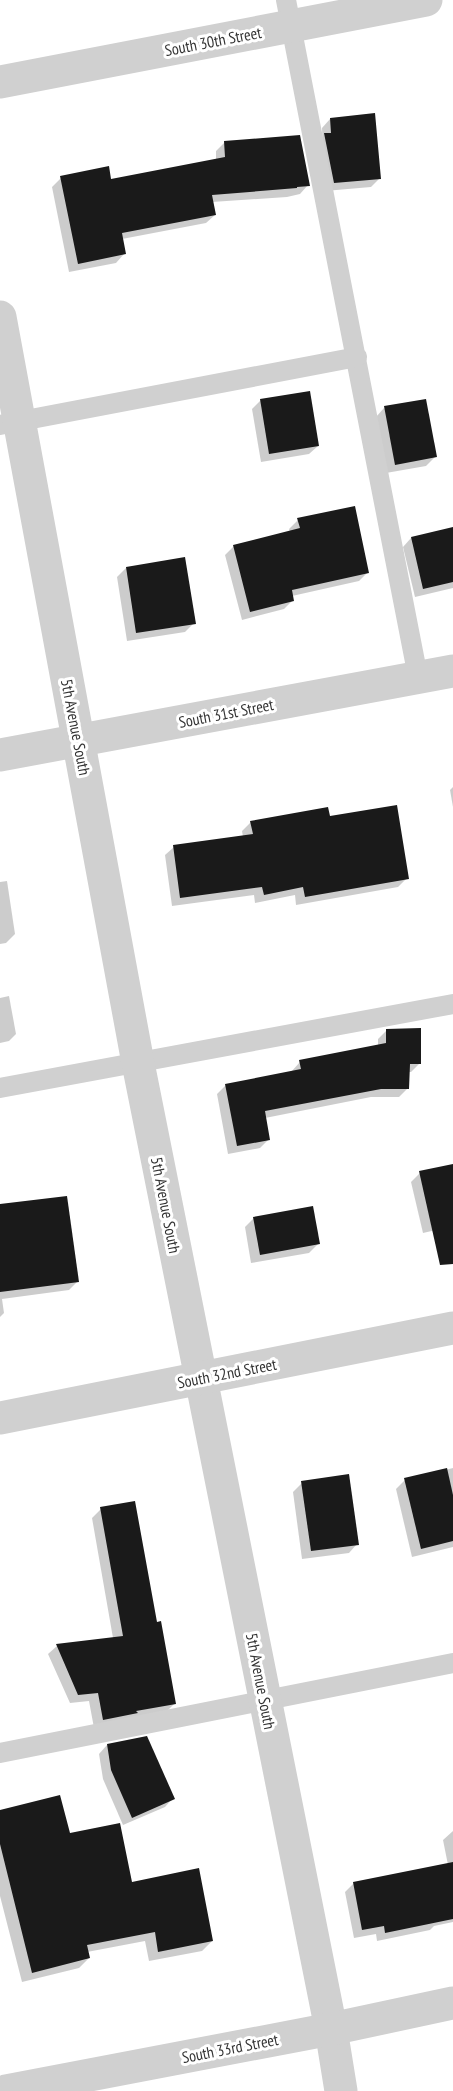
<svg xmlns="http://www.w3.org/2000/svg" width="453" height="2091" viewBox="0 0 453 2091" font-family="'PT Sans Narrow',sans-serif">
  <style>
    .shadow { fill: #0003 }
    .building { fill: #1a1a1a }
    .lines { fill: none; stroke-linecap: round; stroke-linejoin: round }
    .service { stroke: #d0d0d0; stroke-width: 20 }
    .minor { stroke: #d0d0d0; stroke-width: 33 }
    .labels { text-anchor: middle; stroke-width: 6; stroke-linejoin: round; paint-order: stroke }
    .street-label { font-size: 16px; fill: #333; stroke: #fff }
  </style>
  <rect width="100%" height="100%" fill="#fff"/>
  <g class="shadow">
    <path d="M330 119 380 178 371 187 325 191 322 128Z"/>
    <path d="M225 142 308 185 300 194 287 197 212 202 215 215 206 223 122 239 124 254 116 263 69 272 52 187 61 178 110 180 216 160V151Z"/>
    <path d="M261 400 318 446 309 454 261 462 252 409Z"/>
    <path d="M384 408 435 457 426 466 386 473 376 417Z"/>
    <path d="M298 520 368 572 359 581 292 596 293 600 284 609 242 620 225 555 234 546 290 532 289 529Z"/>
    <path d="M453 528V588L415 597 403 547 411 538Z"/>
    <path d="M126 568 194 623 185 632 127 641 117 577Z"/>
    <path d="M453 787V807L450 790Z"/>
    <path d="M328 817 407 878 398 887 296 905 295 895 255 903 254 895 172 906 165 855 174 847 243 837 242 831 251 822Z"/>
    <path d="M7 881 15 934 6 943 0 944V882Z"/>
    <path d="M9 996 16 1034 9 1041 0 1043V998Z"/>
    <path d="M387 1030 420 1063 411 1072H408V1088L399 1097H371L265 1118 269 1139 260 1148 228 1154 217 1094 226 1085 291 1072 300 1062 378 1046V1039Z"/>
    <path d="M453 1165V1226L423 1233 411 1182 420 1173Z"/>
    <path d="M254 1218 318 1244 309 1253 251 1263 245 1227Z"/>
    <path d="M0 1255 77 1282 69 1290 2 1299 4 1313 0 1317Z"/>
    <path d="M453 1468V1547L412 1557 396 1489 405 1480Z"/>
    <path d="M302 1483 357 1544 349 1553 302 1559 293 1492Z"/>
    <path d="M101 1509 156 1623 175 1703 166 1712 94 1728 89 1701 70 1703 48 1654 57 1646 113 1638 92 1518Z"/>
    <path d="M107 1745 173 1798 165 1807 123 1825 103 1779 99 1754Z"/>
    <path d="M0 1811 131 1884 212 1941 202 1951 149 1961 145 1941 87 1952 89 1958 79 1968 22 1982 0 1896Z"/>
    <path d="M453 1831V1922L434 1926 430 1930 377 1941 376 1934 354 1938 345 1892 354 1883 448 1865 443 1840Z"/>
  </g>
  <g class="building">
    <path d="M375 113 381 179 334 183 324 133H331L330 118Z"/>
    <path d="M300 135 310 186 297 187V188L212 195 216 215 122 233 126 254 78 264 60 176 109 166 111 179 225 157 224 141Z"/>
    <path d="M310 391 319 446 269 454 260 399Z"/>
    <path d="M426 399 437 457 395 465 384 406Z"/>
    <path d="M355 506 369 573 292 590 294 601 250 612 233 545 300 528 297 518Z"/>
    <path d="M453 527V582L423 589 411 537Z"/>
    <path d="M185 557 196 624 136 633 126 567Z"/>
    <path d="M397 805 409 879 305 897 303 887 264 895 262 887 180 898 173 845 253 834 250 821 328 807 330 816Z"/>
    <path d="M421 1028V1064H410L409 1089H381L265 1111 270 1140 237 1146 225 1084 301 1069 299 1060 386 1043V1029Z"/>
    <path d="M453 1164V1264L440 1265 419 1171Z"/>
    <path d="M67 1196 79 1282 0 1292V1204Z"/>
    <path d="M313 1206 320 1244 260 1255 253 1217Z"/>
    <path d="M447 1468 453 1495V1541L421 1549 404 1478Z"/>
    <path d="M349 1474 359 1545 311 1551 301 1481Z"/>
    <path d="M135 1501 157 1622 161 1621 176 1704 136 1711 138 1713 103 1720 98 1693 78 1695 56 1644 123 1636 100 1507Z"/>
    <path d="M147 1736 175 1799 132 1818 111 1770 107 1744Z"/>
    <path d="M60 1795 70 1833 120 1823 132 1882 199 1868 213 1941 158 1952 155 1932 87 1945 90 1958 32 1973 0 1844V1810Z"/>
    <path d="M453 1862V1919L385 1933 384 1926 362 1930 353 1882Z"/>
  </g>
  <g class="lines">
    <g class="service">
      <path d="M286 0 418 677"/>
      <path d="M0 425 357 357"/>
      <path d="M0 1088 453 1004"/>
      <path d="M0 1753 453 1663"/>
    </g>
    <g class="minor">
      <path d="M0 82 426 0"/>
      <path d="M0 317 138 1063 331 2029 341 2091"/>
      <path d="M0 755 453 671"/>
      <path d="M0 1418 453 1328"/>
      <path d="M6 2091 331 2029 453 2003"/>
    </g>
  </g>
  <g class="labels">
    <g class="street-label">
      <text transform="translate(213 41) rotate(-11)" y="6">South 30th Street</text>
      <text transform="translate(226 713) rotate(-11)" y="6">South 31st Street</text>
      <text transform="translate(76 727) rotate(79)" y="6">5th Avenue South</text>
      <text transform="translate(166 1205) rotate(79)" y="6">5th Avenue South</text>
      <text transform="translate(227 1373) rotate(-11)" y="6">South 32nd Street</text>
      <text transform="translate(261 1681) rotate(79)" y="6">5th Avenue South</text>
      <text transform="translate(230 2048) rotate(-11)" y="6">South 33rd Street</text>
    </g>
  </g>
</svg>
